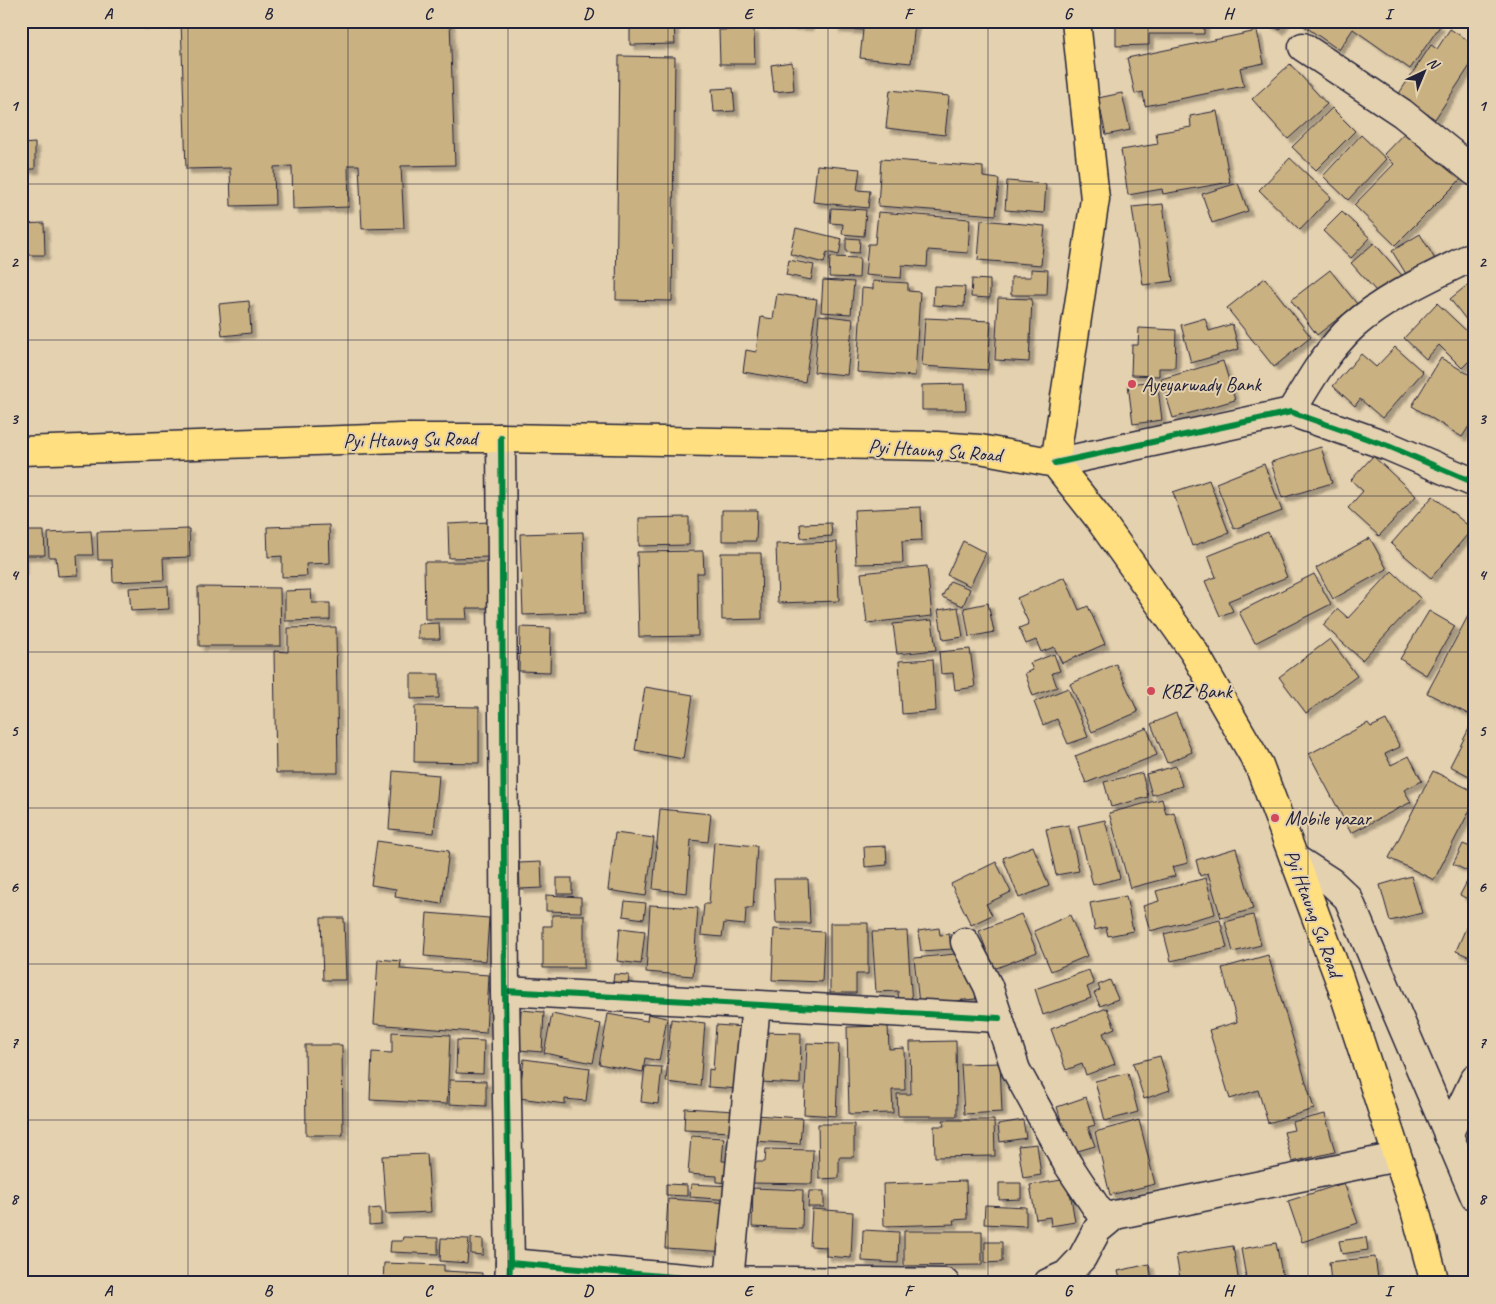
<svg xmlns="http://www.w3.org/2000/svg" width="1496" height="1304" viewBox="0 0 1496 1304" font-family="Caveat,sans-serif">
  <style>
    .building { fill: #cab181; stroke: #22223b; filter: url(#shadow) }
    .lines { fill: none; stroke-linecap: round; stroke-linejoin: round }
    .minor-casing { stroke: #22223b; stroke-width: 31 }
    .major-casing { stroke: #22223b; stroke-width: 31 }
    .highway-casing { stroke: #22223b; stroke-width: 31 }
    .minor { stroke: #e4d1af; stroke-width: 28 }
    .major { stroke: #ffdf80; stroke-width: 28 }
    .highway { stroke: #ffdf80; stroke-width: 28 }
    .cycleway-casing { stroke: #e4d1af; stroke-width: 9 }
    .cycleway { stroke: #00873e; stroke-width: 6 }
    .grid { fill: none; stroke: #22223b; stroke-width: 1; stroke-opacity: 0.55 }
    .poi-dot { fill: #d1495b; stroke: #e4d1af; stroke-width: 2 }
    .labels { text-anchor: middle; stroke-width: 4; stroke-linejoin: round; paint-order: stroke }
    .poi-label { font-size: 20px; fill: #22223b; stroke: #e4d1af; text-anchor: start }
    .street-label { font-size: 20px; fill: #22223b; stroke: #e4d1af }
    .neatline { fill: none; stroke: #22223b; stroke-width: 2 }
    .grid-label { font-size: 16px; text-anchor: middle; font-weight: bold; fill: #22223b }
  </style>
  <defs>
    <filter id="shadow"><feDropShadow dx="4.5" dy="4.5" stdDeviation="1" flood-color="#0004"/></filter>
  </defs>
  <rect width="100%" height="100%" fill="#e4d1af"/>
  <filter id="ink" filterUnits="userSpaceOnUse"><feTurbulence type="fractalNoise" baseFrequency=".02" numOctaves="2"/><feDisplacementMap in="SourceGraphic" scale="10" xChannelSelector="R" yChannelSelector="G"/><feConvolveMatrix kernelMatrix="1 2 1 2 8 2 1 2 1" color-interpolation-filters="sRGB"/></filter>
  <g filter="url(#ink)">
    <g class="building">
      <path d="M139 21H172V23L139 24Z"/>
      <path d="M181 21H450L455 165 401 166 404 228 362 229 359 165H348L349 207 293 209 292 166 274 167 275 205 231 206 230 168 186 169Z"/>
      <path d="M630 21H674L675 44 630 45Z"/>
      <path d="M765 21H809V26L765 24Z"/>
      <path d="M836 21H915L911 63 860 58 863 30 835 28Z"/>
      <path d="M1116 21H1204V34H1149V45L1116 46Z"/>
      <path d="M1263 21H1285L1280 30Z"/>
      <path d="M1301 21H1434L1440 26 1410 69 1353 29 1339 50 1300 23Z"/>
      <path d="M754 29 755 64H720L719 30Z"/>
      <path d="M1450 29 1475 45V58L1435 119 1398 95 1431 45 1437 49Z"/>
      <path d="M1257 31 1264 63 1240 68 1244 86 1145 106 1143 92 1135 94 1127 58Z"/>
      <path d="M619 56 675 57 672 301 616 300Z"/>
      <path d="M792 62 794 90 774 92 771 65Z"/>
      <path d="M1290 64 1327 104 1288 139 1252 99Z"/>
      <path d="M733 88 735 111 714 112 712 89Z"/>
      <path d="M890 90 949 96 945 135 886 128Z"/>
      <path d="M1122 93 1130 130 1106 135 1098 98Z"/>
      <path d="M1332 108 1355 131 1316 170 1292 147Z"/>
      <path d="M1217 111 1230 182 1163 194 1162 189 1128 195 1121 150 1158 144 1156 133 1191 127 1190 116Z"/>
      <path d="M1409 128 1461 179 1395 245 1354 205 1394 164 1384 154Z"/>
      <path d="M1361 135 1386 159 1348 200 1323 176Z"/>
      <path d="M35 143V169H21V144Z"/>
      <path d="M1290 158 1331 197 1300 230 1259 190Z"/>
      <path d="M881 159 983 167V177L999 179 996 215 878 206Z"/>
      <path d="M817 165 860 169 857 190 870 191 868 208 813 202Z"/>
      <path d="M1007 181 1046 184 1044 213 1005 210Z"/>
      <path d="M1238 183 1248 211 1212 223 1202 194Z"/>
      <path d="M1163 204 1173 281 1143 285 1132 207Z"/>
      <path d="M831 208 866 210 864 236 842 234 843 224 830 223Z"/>
      <path d="M878 212 970 219 968 253 928 250 927 267 902 265 901 278 865 275 868 244H875Z"/>
      <path d="M1342 212 1370 238 1351 258 1323 231Z"/>
      <path d="M981 220 1045 226 1041 265 978 260Z"/>
      <path d="M44 223 45 255H27V249H21V224Z"/>
      <path d="M796 228 842 239 839 255 827 252 824 263 790 254Z"/>
      <path d="M1420 234 1439 266 1411 282 1392 251Z"/>
      <path d="M846 238 860 239 859 253 846 252Z"/>
      <path d="M1374 243 1406 280 1384 300 1351 263Z"/>
      <path d="M830 257 860 258 859 278 829 277Z"/>
      <path d="M789 260 814 265 811 280 786 275Z"/>
      <path d="M1031 269 1048 270 1047 295H1011V277H1031Z"/>
      <path d="M1330 270 1357 304 1317 335 1291 300Z"/>
      <path d="M1265 278 1311 337 1274 367 1227 308Z"/>
      <path d="M972 279 990 280V298L971 297Z"/>
      <path d="M823 280 854 282 851 314 821 312Z"/>
      <path d="M873 281 908 283V291L920 292 915 376 857 372 862 288 873 289Z"/>
      <path d="M1471 282 1475 286V316L1468 322 1450 299Z"/>
      <path d="M934 286 965 287 964 307 933 305Z"/>
      <path d="M777 294 817 299 805 382 743 372 746 350 756 352 761 317 773 319Z"/>
      <path d="M998 298 1032 299 1029 362 995 360Z"/>
      <path d="M249 301 251 333 222 336 219 304Z"/>
      <path d="M1437 303 1475 339V355L1462 368 1439 345 1426 359 1404 338Z"/>
      <path d="M819 315 853 319 847 375 814 372Z"/>
      <path d="M925 318 991 321 988 370 922 366Z"/>
      <path d="M1205 318 1209 331 1232 324 1239 349 1191 363 1181 325Z"/>
      <path d="M1139 328 1176 330 1175 368H1159V376L1131 375 1132 345H1138Z"/>
      <path d="M1395 347 1423 372 1382 418 1360 399 1355 406 1333 386 1361 354 1376 367Z"/>
      <path d="M1441 358 1475 378V417L1462 437 1412 406Z"/>
      <path d="M1223 361 1235 400 1173 418 1161 379Z"/>
      <path d="M1157 381 1162 420 1133 424 1128 384Z"/>
      <path d="M965 384 966 410H922V385Z"/>
      <path d="M1321 447 1332 483 1282 498 1271 462Z"/>
      <path d="M1373 456 1416 496 1379 536 1348 508 1363 491 1351 480Z"/>
      <path d="M1264 464 1282 511 1234 529 1216 483Z"/>
      <path d="M1209 480 1229 533 1192 546 1173 492Z"/>
      <path d="M1433 496 1472 529 1431 578 1391 544Z"/>
      <path d="M921 507 922 540 902 541 903 563 856 564 854 510Z"/>
      <path d="M722 510H757L756 541H722Z"/>
      <path d="M689 517V545L639 546V518Z"/>
      <path d="M489 522 490 557 449 558 448 524Z"/>
      <path d="M831 523 832 536 801 538 800 524Z"/>
      <path d="M329 525 330 563 306 564 307 576 282 577V556L268 557 267 527Z"/>
      <path d="M189 529 190 557 163 558 164 580 113 582 112 560H98L97 532Z"/>
      <path d="M21 531H44L45 555H23V571H21Z"/>
      <path d="M91 531 93 555H77L78 575 58 576 56 557H49L48 533Z"/>
      <path d="M583 532 585 613 523 615 520 534Z"/>
      <path d="M1268 532 1287 577 1228 601 1233 611 1220 616 1205 581 1216 577 1208 556Z"/>
      <path d="M1370 538 1387 569 1333 599 1316 568Z"/>
      <path d="M963 541 986 553 970 586 947 575Z"/>
      <path d="M837 542 839 601 778 603 776 544Z"/>
      <path d="M703 551 704 573H697L698 636 639 637 637 552Z"/>
      <path d="M721 553H761L762 619 722 620Z"/>
      <path d="M424 562H491L492 608H466L467 619H425Z"/>
      <path d="M927 566 932 616 867 623 861 573Z"/>
      <path d="M1392 571 1420 598 1362 660 1323 625 1338 609 1348 618Z"/>
      <path d="M1314 574 1331 604 1255 643 1239 612Z"/>
      <path d="M1065 577 1079 610 1088 606 1105 644 1062 663 1054 647 1041 652 1036 640 1026 644 1019 628 1029 624 1017 598Z"/>
      <path d="M950 581 970 589 963 606 942 597Z"/>
      <path d="M168 586 169 609 131 611 129 588Z"/>
      <path d="M198 587 280 588 281 646H199Z"/>
      <path d="M311 590 312 603H330V620L285 621V591Z"/>
      <path d="M988 603 994 632 969 637 964 608Z"/>
      <path d="M958 607 963 637 943 640 938 610Z"/>
      <path d="M1429 611 1455 626 1426 675 1400 659Z"/>
      <path d="M1468 616 1475 619V701L1468 714 1427 693Z"/>
      <path d="M932 620 936 650 897 654 893 624Z"/>
      <path d="M439 623 440 639H418V624Z"/>
      <path d="M336 627 338 773H276L274 651 288 652V628Z"/>
      <path d="M520 627 551 628 550 672 519 671Z"/>
      <path d="M1330 639 1357 676 1306 713 1279 677Z"/>
      <path d="M970 649 975 687 955 690 953 673 941 674 939 652Z"/>
      <path d="M1054 654 1060 671 1052 673 1057 687 1033 696 1025 673 1033 670 1030 663Z"/>
      <path d="M933 659 936 711 902 714 899 661Z"/>
      <path d="M1116 664 1138 712 1092 732 1070 684Z"/>
      <path d="M411 674H439V698L411 699Z"/>
      <path d="M645 687 693 695 683 759 635 750Z"/>
      <path d="M1068 688 1088 737 1068 744 1057 719 1043 725 1034 702Z"/>
      <path d="M415 706 479 707V763L414 762Z"/>
      <path d="M1176 713 1192 752 1167 763 1151 724Z"/>
      <path d="M1475 717V779L1450 766Z"/>
      <path d="M1386 720 1400 747 1385 754 1391 765 1409 756 1422 781 1404 790 1411 802 1351 833 1309 754 1368 723 1371 727Z"/>
      <path d="M1147 728 1157 755 1086 783 1075 756Z"/>
      <path d="M1176 766 1182 786 1152 795 1146 774Z"/>
      <path d="M393 771 439 775 434 833 389 829Z"/>
      <path d="M1433 771 1475 792V800L1434 880 1389 858Z"/>
      <path d="M1142 773 1148 797 1111 807 1104 782Z"/>
      <path d="M1162 799 1166 814 1174 812 1188 863 1172 867 1175 876 1130 888 1109 813Z"/>
      <path d="M660 809 711 814 708 842 691 840 687 893 653 889Z"/>
      <path d="M1105 820 1120 878 1093 885 1078 826Z"/>
      <path d="M1069 825 1079 871 1056 875 1046 829Z"/>
      <path d="M615 833 654 838 646 896 608 890Z"/>
      <path d="M377 841 449 851 442 904 395 897 396 889 371 885Z"/>
      <path d="M714 842 757 846 753 908H746L745 925 724 923 722 937 701 935 704 904H709Z"/>
      <path d="M1463 844 1475 849V875L1453 864Z"/>
      <path d="M886 846 887 865 865 867 864 847Z"/>
      <path d="M1033 846 1049 886 1019 898 1003 858Z"/>
      <path d="M1236 848 1253 909 1221 918 1208 873 1200 876 1196 860Z"/>
      <path d="M541 862 542 888 520 889 519 863Z"/>
      <path d="M996 862 1011 892 986 904 992 915 971 925 951 884Z"/>
      <path d="M1411 876 1422 913 1390 921 1380 885Z"/>
      <path d="M1470 876 1475 879V903L1460 895Z"/>
      <rect x="557" y="878" width="15" height="16"/>
      <path d="M1206 878 1215 914 1150 931 1143 906 1159 901 1156 891Z"/>
      <path d="M774 879H808L810 923H776Z"/>
      <path d="M546 895 581 897V912L546 911Z"/>
      <path d="M1126 896 1133 931 1108 936 1106 927 1095 930 1090 903Z"/>
      <path d="M625 901 646 903 644 919 623 916Z"/>
      <path d="M650 905 698 908 693 976 646 972Z"/>
      <path d="M1474 909 1475 910V959L1456 951Z"/>
      <path d="M427 913 489 918 486 961 424 956Z"/>
      <path d="M1021 914 1037 952 994 969 979 931Z"/>
      <path d="M552 915H584V968H543V926H552Z"/>
      <path d="M1070 915 1087 956 1051 971 1034 931Z"/>
      <path d="M1253 915 1261 945 1233 952 1225 922Z"/>
      <path d="M321 918H344L346 980H323Z"/>
      <path d="M1220 920 1227 948 1171 961 1164 934Z"/>
      <path d="M830 923H868V974H856V993H830Z"/>
      <path d="M620 928 645 931 641 964 617 961Z"/>
      <path d="M939 928 940 935 949 934 952 949 921 951 918 931Z"/>
      <path d="M774 929 824 932 822 982 772 980Z"/>
      <path d="M907 931 912 1005 899 1006 898 991 876 992 872 932Z"/>
      <path d="M966 953 968 979H975L976 999 919 1004 914 958Z"/>
      <path d="M1268 955 1314 1109 1268 1123 1258 1090 1230 1099 1209 1030 1237 1022 1222 968Z"/>
      <path d="M378 959 401 961 400 969 489 975 486 1033 374 1024Z"/>
      <path d="M1089 970 1094 984 1087 987 1091 998 1043 1015 1035 989Z"/>
      <path d="M614 974 629 975 628 991 612 990Z"/>
      <path d="M1110 980 1118 999 1100 1006 1094 993 1100 990 1098 985Z"/>
      <path d="M1107 1008 1115 1028 1103 1033 1115 1064 1086 1075 1082 1064 1066 1070 1051 1029Z"/>
      <path d="M521 1010 544 1012 542 1052 519 1050Z"/>
      <path d="M552 1014 601 1024 593 1063 544 1053Z"/>
      <path d="M608 1014 647 1021 648 1014 667 1018 659 1061 645 1058 643 1072 599 1064Z"/>
      <path d="M671 1019 705 1023 700 1086 666 1082Z"/>
      <path d="M716 1025 745 1027 742 1089 708 1087 709 1069 713 1070Z"/>
      <path d="M888 1026 889 1049 904 1048 905 1090H892L893 1113 849 1114 847 1027Z"/>
      <path d="M392 1032 450 1035 447 1104 370 1100 372 1052 392 1053Z"/>
      <path d="M763 1032 801 1033 800 1084 761 1082Z"/>
      <path d="M457 1040 484 1041 483 1074 456 1073Z"/>
      <path d="M956 1041 957 1116H898L897 1094H911L910 1042Z"/>
      <path d="M807 1043 839 1044 836 1116 804 1114Z"/>
      <path d="M305 1045H342L343 1135H306Z"/>
      <path d="M1160 1056 1170 1090 1144 1099 1133 1063Z"/>
      <path d="M524 1059 590 1068 586 1101 565 1099V1104L519 1098Z"/>
      <path d="M1000 1063 1002 1112 964 1114 961 1064Z"/>
      <path d="M645 1066 662 1067 658 1104 641 1102Z"/>
      <path d="M1128 1073 1138 1112 1105 1121 1095 1081Z"/>
      <path d="M450 1080 486 1081V1106L449 1104Z"/>
      <path d="M1086 1097 1095 1125 1088 1127 1095 1146 1071 1153 1057 1107Z"/>
      <path d="M685 1108 735 1111 734 1132 684 1130Z"/>
      <path d="M1325 1114 1335 1152 1292 1162 1284 1132 1294 1130 1292 1122Z"/>
      <path d="M754 1115 802 1118 800 1144 753 1141Z"/>
      <path d="M943 1120H994L995 1156 935 1157 934 1126H944Z"/>
      <path d="M1023 1120 1026 1138 1000 1142 998 1124Z"/>
      <path d="M1139 1120 1155 1184 1110 1195 1095 1132Z"/>
      <path d="M818 1124H854V1157H839V1178L819 1179Z"/>
      <path d="M691 1136 724 1138 722 1161 735 1162 733 1183 717 1182V1176L688 1174Z"/>
      <path d="M1037 1144 1041 1175 1023 1178 1018 1146Z"/>
      <path d="M766 1149 813 1150 812 1184 751 1183 752 1162H765Z"/>
      <path d="M427 1154 431 1212 386 1214 382 1156Z"/>
      <path d="M1068 1179 1075 1222 1051 1226 1050 1217 1036 1219 1030 1185Z"/>
      <path d="M966 1181 967 1219 953 1220 954 1224 884 1226 883 1184Z"/>
      <path d="M999 1183H1021V1199L999 1200Z"/>
      <path d="M1344 1183 1358 1223 1302 1242 1288 1201Z"/>
      <path d="M666 1184 687 1185V1196L666 1195Z"/>
      <path d="M691 1184 731 1186V1200L690 1197Z"/>
      <path d="M753 1188 803 1190 802 1229 752 1227Z"/>
      <path d="M809 1191H824V1207H808Z"/>
      <path d="M668 1199 731 1203 728 1252 665 1248Z"/>
      <path d="M985 1205 1026 1207V1226L984 1224Z"/>
      <path d="M381 1208V1224L369 1225V1209Z"/>
      <path d="M812 1209 853 1212 851 1258 826 1256V1247L810 1246Z"/>
      <path d="M863 1230 899 1232 898 1263 862 1261Z"/>
      <path d="M904 1231H982V1265L904 1266Z"/>
      <path d="M403 1237 438 1238V1254L390 1252 391 1241H402Z"/>
      <path d="M1366 1237 1368 1250 1342 1254 1339 1241Z"/>
      <path d="M441 1238 469 1239 467 1263 440 1261Z"/>
      <path d="M471 1238 483 1239V1255L471 1254Z"/>
      <path d="M985 1242H1002V1262L985 1263Z"/>
      <path d="M1276 1243 1284 1283H1247L1241 1249Z"/>
      <path d="M1233 1246 1239 1283H1181L1176 1255Z"/>
      <path d="M1375 1257 1378 1278 1372 1279V1283H1331L1329 1262Z"/>
      <path d="M384 1263 444 1265V1271L482 1273V1283H383Z"/>
      <path d="M1149 1264 1153 1283H1121L1118 1271Z"/>
    </g>
    <g class="lines">
      <g class="minor-casing">
        <g id="minor">
          <path d="M1303 47 1402 113 1475 172"/>
          <path d="M1291 412C1309 382 1327 350 1353 326 1388 295 1434 276 1475 255"/>
          <path d="M501 438 505 991 510 1263"/>
          <path d="M1055 463 1291 412 1388 446 1475 483"/>
          <path d="M1294 858 1331 882 1348 898 1475 1197"/>
          <path d="M965 942 988 986 1016 1070 1067 1163 1106 1222"/>
          <path d="M505 991 999 1018"/>
          <path d="M1448 1135 1475 1078"/>
          <path d="M729 1280 756 1005"/>
          <path d="M509 1283 510 1263 707 1280 945 1283"/>
          <path d="M1048 1283 1066 1275 1082 1258 1097 1230 1115 1215 1397 1157"/>
        </g>
      </g>
      <g class="major-casing">
        <path id="major" d="M1055 463 1095 199 1076 21"/>
      </g>
      <g class="highway-casing">
        <path id="highway" d="M21 451 401 438H501L937 446 980 449 1055 463 1097 516 1194 652 1259 765 1339 978 1415 1210 1435 1283"/>
      </g>
      <use href="#minor" class="minor"/>
      <use href="#major" class="major"/>
      <use href="#highway" class="highway"/>
      <g class="cycleway-casing">
        <g id="cycleway">
          <path d="M501 438 505 991 510 1263"/>
          <path d="M1055 463 1291 412 1388 446 1475 483"/>
          <path d="M505 991 999 1018"/>
          <path d="M509 1283 510 1263 707 1280 945 1283"/>
        </g>
      </g>
      <use href="#cycleway" class="cycleway"/>
    </g>
  </g>
  <path class="grid" d="M188 21V1283M348 21V1283M508 21V1283M668 21V1283M828 21V1283M988 21V1283M1148 21V1283M1308 21V1283M21 184H1475M21 340H1475M21 496H1475M21 652H1475M21 808H1475M21 964H1475M21 1120H1475"/>
  <g class="poi-dot">
    <circle cx="1132" cy="384" r="5"/>
    <circle cx="1151" cy="691" r="5"/>
    <circle cx="1275" cy="818" r="5"/>
  </g>
  <g class="labels">
    <g class="poi-label">
      <text x="1142" y="391">Ayeyarwady Bank</text>
      <text x="1161" y="698">KBZ Bank</text>
      <text x="1285" y="825">Mobile yazar</text>
    </g>
    <g class="street-label">
      <text transform="translate(410 439) rotate(-1)" y="7">Pyi Htaung Su Road</text>
      <text transform="translate(935 450) rotate(4)" y="7">Pyi Htaung Su Road</text>
      <text transform="translate(1314 913) rotate(70)" y="7">Pyi Htaung Su Road</text>
    </g>
  </g>
  <rect width="1496" height="1304" fill="none" stroke="#e4d1af" stroke-width="55"/>
  <g transform="translate(1424 72) rotate(44)" stroke="#e4d1af" stroke-width="4" paint-order="stroke">
  <path d="M0-4L9 19L0 12L-9 19Z" fill="#22223b"/>
  <text y="-8" font-size="14" font-weight="bold" text-anchor="middle" fill="#22223b">N</text>
  </g>
  <rect x="28" y="28" width="1440" height="1248" class="neatline"/>
  <g class="grid-label">
    <text x="108" y="19">A</text>
    <text x="268" y="19">B</text>
    <text x="428" y="19">C</text>
    <text x="588" y="19">D</text>
    <text x="748" y="19">E</text>
    <text x="908" y="19">F</text>
    <text x="1068" y="19">G</text>
    <text x="1228" y="19">H</text>
    <text x="1388" y="19">I</text>
    <text x="14" y="111">1</text>
    <text x="1482" y="111">1</text>
    <text x="14" y="267">2</text>
    <text x="1482" y="267">2</text>
    <text x="14" y="424">3</text>
    <text x="1482" y="424">3</text>
    <text x="14" y="580">4</text>
    <text x="1482" y="580">4</text>
    <text x="14" y="736">5</text>
    <text x="1482" y="736">5</text>
    <text x="14" y="892">6</text>
    <text x="1482" y="892">6</text>
    <text x="14" y="1048">7</text>
    <text x="1482" y="1048">7</text>
    <text x="14" y="1204">8</text>
    <text x="1482" y="1204">8</text>
    <text x="108" y="1296">A</text>
    <text x="268" y="1296">B</text>
    <text x="428" y="1296">C</text>
    <text x="588" y="1296">D</text>
    <text x="748" y="1296">E</text>
    <text x="908" y="1296">F</text>
    <text x="1068" y="1296">G</text>
    <text x="1228" y="1296">H</text>
    <text x="1388" y="1296">I</text>
  </g>
</svg>
